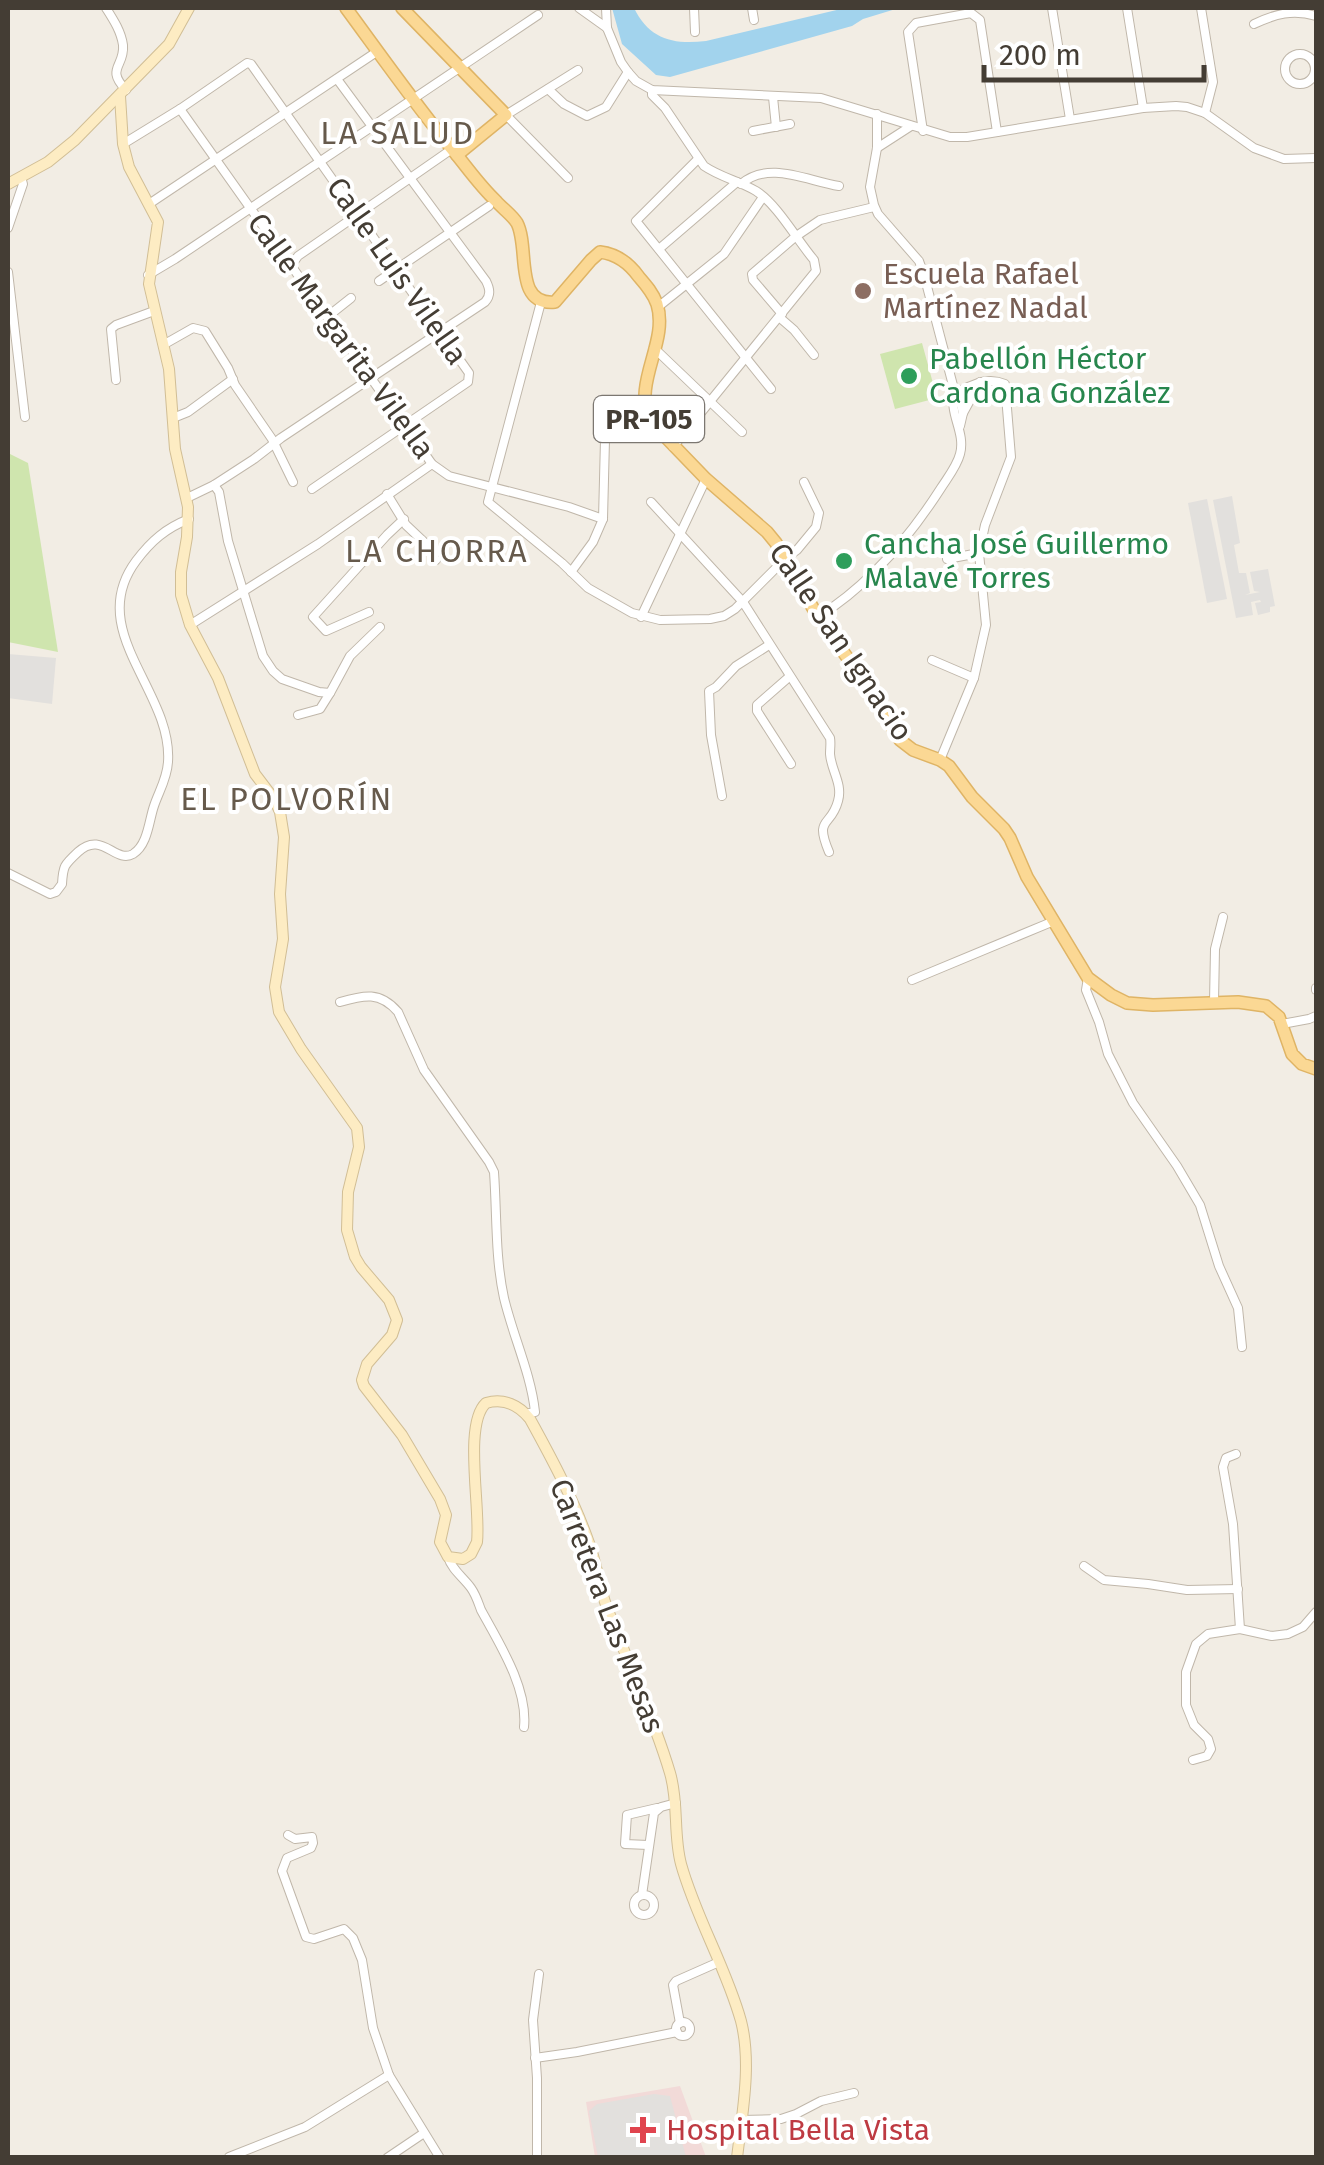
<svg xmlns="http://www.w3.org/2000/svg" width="1324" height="2165" viewBox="0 0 1324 2165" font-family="'Fira Sans',sans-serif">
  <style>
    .medical { fill: #f2dad8 }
    .green { fill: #cfe5ae }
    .parking { fill: #e2e0dd }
    .water { fill: #a2d3ed }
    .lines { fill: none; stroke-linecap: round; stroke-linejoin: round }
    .street-casing { stroke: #c0b7aa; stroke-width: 10 }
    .secondary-casing { stroke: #d1be95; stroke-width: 12 }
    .primary-casing { stroke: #dfb465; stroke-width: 14 }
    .street { stroke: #fff; stroke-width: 8 }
    .secondary { stroke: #fdecc3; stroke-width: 10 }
    .primary { stroke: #fbd894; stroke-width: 11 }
    .education-dot { fill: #8d6e63; stroke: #fff; stroke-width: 4 }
    .leisure-dot { fill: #2e9e5b; stroke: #fff; stroke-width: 4 }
    .health-dot { fill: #e0444e; stroke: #fff; stroke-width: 4 }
    .labels { text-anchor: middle; stroke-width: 8; stroke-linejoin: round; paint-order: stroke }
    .shield { fill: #fff; stroke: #7c7771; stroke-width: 2.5 }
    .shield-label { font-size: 28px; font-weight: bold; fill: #443d34 }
    .street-label { font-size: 30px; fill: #443d34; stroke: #fff }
    .education-label { font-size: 30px; fill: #785e54; stroke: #fff; text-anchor: start }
    .leisure-label { font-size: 30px; fill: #27864d; stroke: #fff; text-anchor: start }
    .health-label { font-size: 30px; fill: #be3a42; stroke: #fff; text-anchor: start }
    .neighbourhood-label { font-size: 32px; letter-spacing: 2.5px; fill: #665a4c; stroke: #fff }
  </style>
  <rect width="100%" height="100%" fill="#f2ede4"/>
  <path class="medical" d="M680 2086 706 2157H595L586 2102Z"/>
  <g class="green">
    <path d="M922 343 937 398 895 409 880 354Z"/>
    <path d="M8 453 28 463 58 652 8 642Z"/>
  </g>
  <g class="parking">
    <path d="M1232 496 1240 543 1234 545 1239 573H1246L1250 593 1245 595 1260 592 1254 591 1250 572 1268 569 1275 606 1270 607V612L1258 615 1255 603 1261 602 1260 600 1251 602 1253 615 1236 618 1213 500Z"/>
    <path d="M1207 499 1227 599 1207 603 1188 503Z"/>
    <path d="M8 654 56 658 52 704 8 698Z"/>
    <path d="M654 2094 670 2096 686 2157H598L589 2111 597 2104Z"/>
  </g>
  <path class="water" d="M612 8H634C649 39 673 45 706 41L845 8H899L863 19 852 26 670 77 656 75 622 44Z"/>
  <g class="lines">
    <g class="street-casing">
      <g id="street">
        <path d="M106 8C113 19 121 31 123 45 125 67 105 68 126 90"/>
        <path d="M579 8 607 28 621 62 628 72 636 81 652 90 821 98 950 137H967L1143 108 1176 106 1187 107 1205 113 1254 148 1284 159 1316 158"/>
        <path d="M606 8 607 28"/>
        <path d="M694 8 695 32"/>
        <path d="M752 8 754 20"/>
        <path d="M1052 8 1070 119"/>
        <path d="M1127 8 1143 108"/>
        <path d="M1201 8 1213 82 1205 113"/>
        <path d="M1254 24C1275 14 1293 9 1316 16"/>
        <circle cx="1300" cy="69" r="15"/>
        <path d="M548 89 564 104 587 116 606 107 628 72"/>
        <path d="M652 90V95L665 108 704 166C720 177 739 181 756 191 777 204 797 240 814 260L816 271 673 447"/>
        <path d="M773 97 776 127"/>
        <path d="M180 109 432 464 449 476 569 507 603 519"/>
        <path d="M877 114V148L870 187 874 205 878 214 919 261 924 275 955 393 959 396 963 413 960 426"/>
        <path d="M753 131 790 124"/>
        <path d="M923 131 908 32 916 23 971 13 980 20 997 132"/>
        <path d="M123 144 180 109 247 63 251 64 469 373 468 382 312 489"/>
        <path d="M877 148 911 126"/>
        <path d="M698 159 636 221 771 389"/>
        <path d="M568 178 506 115 578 70"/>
        <path d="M741 184C769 160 807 181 839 186"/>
        <path d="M149 204 378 51"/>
        <path d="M8 228 23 184 21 177"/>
        <path d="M659 249 737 182"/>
        <path d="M291 266 298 256 452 149"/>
        <path d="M8 272 25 417"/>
        <path d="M148 275 175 259 538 15"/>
        <path d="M379 281 489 206"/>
        <path d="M541 302 488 502 562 563 588 588 632 613 660 620 710 619 724 616 735 609 786 558 797 550 816 527 819 513 804 482"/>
        <path d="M658 307 724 254 763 197"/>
        <path d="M782 314 753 280 752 274 795 237 820 220 874 207"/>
        <path d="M327 317 351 298"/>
        <path d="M779 317 794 330 814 355"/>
        <path d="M163 345 193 328 205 331 228 368 235 385 272 439 293 482"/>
        <path d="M654 348 742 432"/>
        <path d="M116 380 111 329 116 325 154 311"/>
        <path d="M963 413 980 382"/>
        <path d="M173 418 188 412 233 379"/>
        <path d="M214 485 219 492 228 541 263 656 273 671 282 679 319 692 330 693 350 656 380 627"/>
        <path d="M387 494 406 525 424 542 436 560"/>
        <path d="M187 498 214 485 254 459 281 438 485 302C491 295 490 289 486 281L337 79"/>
        <path d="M651 502 743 602 830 738C831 743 830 748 830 754 831 770 843 784 838 801 831 828 814 816 829 852"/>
        <path d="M947 559 979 553"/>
        <path d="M571 572 593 542 603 519 606 400"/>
        <path d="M369 612 326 631 313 617 387 535 404 519"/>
        <path d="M641 617 706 479"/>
        <path d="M818 617C869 585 909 538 941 488 948 477 957 466 960 454 966 432 948 413 955 393"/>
        <path d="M190 625 318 544 432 464"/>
        <path d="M932 660 974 678"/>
        <path d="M789 677 757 705V711L791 764"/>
        <path d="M298 715 320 709 330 693"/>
        <path d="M940 760 974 678 986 625 979 553 985 525 1011 457 1005 384C987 376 973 385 955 393"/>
        <path d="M722 796 711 735 709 691 716 687 736 666 769 645"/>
        <path d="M8 873 50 894 56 892 62 884C63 866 64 865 78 852 102 830 115 864 133 854 148 845 149 820 154 806 159 791 167 779 168 762 173 691 84 631 136 561 151 541 166 528 189 519"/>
        <path d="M1088 978 1086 990 1099 1022 1108 1054 1133 1103 1177 1166 1200 1205 1219 1266 1238 1308 1242 1347"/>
        <path d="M912 980 1054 921"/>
        <path d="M1316 988V990"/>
        <path d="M340 1002C364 995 380 991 398 1012L424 1070 489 1162 494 1172C497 1214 495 1257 504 1298 513 1336 531 1374 535 1412L525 1414"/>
        <path d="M1214 1002 1215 949 1223 917"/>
        <path d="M1282 1024 1309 1019 1316 1016"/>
        <path d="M1236 1454 1226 1458 1223 1467 1233 1524 1240 1629"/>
        <path d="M448 1557C452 1570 463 1577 471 1588 476 1595 478 1602 481 1610 499 1643 528 1688 524 1727"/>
        <path d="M1084 1566 1104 1580 1148 1584 1187 1590 1238 1589"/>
        <path d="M1193 1760 1207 1756 1211 1749 1208 1739 1194 1725 1186 1705V1672L1196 1644 1208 1634 1240 1629 1272 1636 1288 1634 1303 1627 1316 1612"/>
        <path d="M288 1835 295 1839 312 1837 313 1843 311 1848 287 1858 282 1871 306 1937 314 1939 344 1929 353 1938 362 1960 373 2028 389 2075 440 2158"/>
        <path d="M648 1845 625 1844 627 1815 657 1808"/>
        <circle cx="644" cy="1905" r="10"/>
        <path d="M642 1895 654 1813 661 1807 676 1803"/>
        <circle cx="683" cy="2029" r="7"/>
        <path d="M680 2023 673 1985 676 1981 719 1962"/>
        <path d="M535 2058 577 2052 677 2032"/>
        <path d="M741 2120 781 2119 796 2114 821 2101 854 2093"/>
        <path d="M229 2157 305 2127 389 2075"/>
        <path d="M387 2158 424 2133"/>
        <path d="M537 2158V2078L533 2020 539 1974"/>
      </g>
    </g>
    <g class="secondary-casing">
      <g id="secondary">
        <path d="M120 96 123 144 129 167 158 222 149 284 169 369 175 449 188 507 187 537 181 572V595L190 625 218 678 255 774 274 799 280 812 284 837 280 894 283 939 275 987 279 1012 301 1049 357 1128 359 1147 348 1192 347 1230 355 1257 361 1267 389 1300 397 1320 392 1335 367 1364 362 1380 364 1386 402 1435 440 1499 446 1515 440 1542 448 1557 463 1559 471 1554 477 1542C481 1509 463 1424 486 1403 504 1398 519 1405 530 1419 552 1459 574 1500 589 1543 596 1562 599 1583 605 1602 626 1659 653 1715 670 1773 679 1803 673 1834 681 1864 696 1918 726 1967 741 2021 752 2064 742 2114 737 2158"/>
        <path d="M8 184 48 162 75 140 169 44 189 8"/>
      </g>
    </g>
    <g class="primary-casing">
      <g id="primary">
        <path d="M346 8C382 57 417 107 456 154 469 170 481 187 496 201 502 208 512 215 517 223 530 248 513 306 555 302L591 260 600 252C617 254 629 263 639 277 646 285 653 293 657 304 669 343 632 382 650 421L706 479 767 532 776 543 818 617 870 689 900 740 913 750 940 760 949 766 972 797 1004 829 1010 838 1027 877 1088 978 1111 995 1127 1003 1153 1005 1238 1002 1266 1006 1279 1017 1292 1054 1302 1064 1316 1069"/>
        <path d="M402 8 506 115 457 155"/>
      </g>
    </g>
    <use href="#street" class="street"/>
    <use href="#secondary" class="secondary"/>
    <use href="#primary" class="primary"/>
  </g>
  <circle class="education-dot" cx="863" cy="291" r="10"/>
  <g class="leisure-dot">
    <circle cx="909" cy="376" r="10"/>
    <circle cx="844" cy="561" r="10"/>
  </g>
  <path class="health-dot" d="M638 2115h10v10h10v10h-10v10h-10v-10h-10v-10h10z"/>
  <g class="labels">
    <rect class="shield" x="594" y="396" width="110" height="46" rx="8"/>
    <g class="shield-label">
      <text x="649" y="429">PR-105</text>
    </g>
    <g class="street-label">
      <text transform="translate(397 271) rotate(55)" y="10">Calle Luis Vilella</text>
      <text transform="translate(341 336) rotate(54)" y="10">Calle Margarita Vilella</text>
      <text transform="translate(841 642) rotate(56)" y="10">Calle San Ignacio</text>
      <text transform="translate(607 1606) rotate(69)" y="10">Carretera Las Mesas</text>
    </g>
    <g class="education-label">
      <text x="883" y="284">Escuela Rafael<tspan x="883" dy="34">Martínez Nadal</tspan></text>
    </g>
    <g class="leisure-label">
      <text x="929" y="369">Pabellón Héctor<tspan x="929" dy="34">Cardona González</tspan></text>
      <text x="864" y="554">Cancha José Guillermo<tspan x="864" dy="34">Malavé Torres</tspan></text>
    </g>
    <g class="health-label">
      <text x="666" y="2140">Hospital Bella Vista</text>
    </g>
    <g class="neighbourhood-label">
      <text x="398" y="144">LA SALUD</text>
      <text x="437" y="562">LA CHORRA</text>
      <text x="287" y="810">EL POLVORÍN</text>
    </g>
  </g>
  <rect width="1324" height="2165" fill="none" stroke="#443d34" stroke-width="20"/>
  <path d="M984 65v15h220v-15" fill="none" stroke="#443d34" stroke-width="5"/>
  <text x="999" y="65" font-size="30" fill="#443d34" stroke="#ffffff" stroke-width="8" paint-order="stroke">200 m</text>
</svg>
